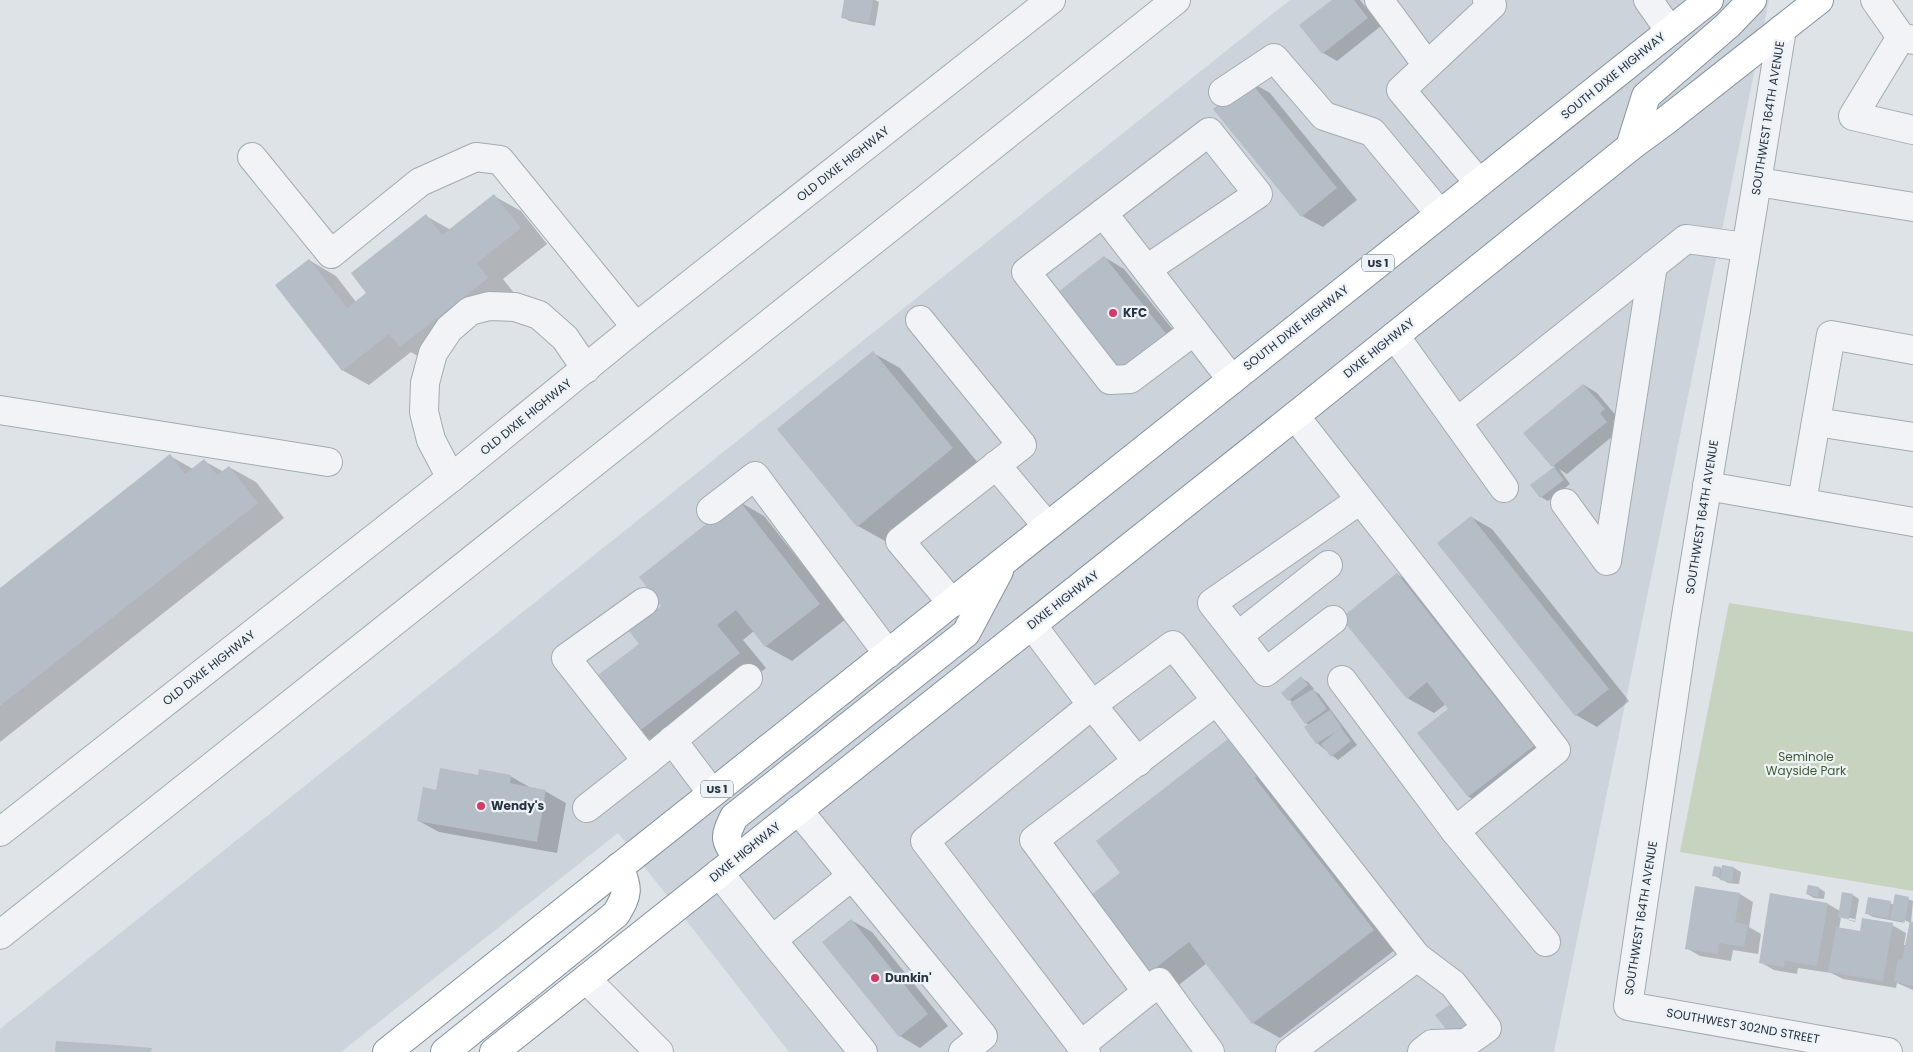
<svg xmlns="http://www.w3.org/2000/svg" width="1913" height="1052" viewBox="0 0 1913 1052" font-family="Poppins,sans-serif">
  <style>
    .built { fill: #ccd3db }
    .green { fill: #c6d3be }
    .shadow { fill: #0003 }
    .building { fill: #b5bdc6 }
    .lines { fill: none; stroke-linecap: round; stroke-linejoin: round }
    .minor-casing { stroke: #a3abb2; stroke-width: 30 }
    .highway-casing { stroke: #8493a0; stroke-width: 30 }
    .minor { stroke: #f1f3f7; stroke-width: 28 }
    .highway { stroke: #fff; stroke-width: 28 }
    .poi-dot { fill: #d73964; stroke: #edf2f6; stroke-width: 2 }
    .labels { text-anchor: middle; stroke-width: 4.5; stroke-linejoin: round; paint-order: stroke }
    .shield { fill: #edf2f6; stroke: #626c77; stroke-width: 1 }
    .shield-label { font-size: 11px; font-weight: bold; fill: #263340 }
    .street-label { font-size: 12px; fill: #263340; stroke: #edf2f6 }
    .poi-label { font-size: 12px; font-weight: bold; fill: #263340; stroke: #edf2f6; text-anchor: start }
    .park-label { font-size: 12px; fill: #405d32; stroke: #edf2f6 }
  </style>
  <rect width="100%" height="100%" fill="#dee3e8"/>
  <path class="built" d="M1290 0H1769L1554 1052H789L618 833 341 1052H0V1029Z"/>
  <path class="green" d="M1729 603 1913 632V891L1680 852Z"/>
  <g class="shadow">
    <path d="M846 0H875L879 2 875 26 849 21 843 17Z"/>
    <path d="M1334 0H1360L1381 26 1337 61 1323 53 1301 26Z"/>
    <path d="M1249 81 1270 93 1357 200 1323 227 1302 216Z"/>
    <path d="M494 196 521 211 547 244 503 279 514 293 427 362 411 352 369 385 342 370 309 260 336 276 356 302 368 293 426 216 451 230Z"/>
    <path d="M1104 257 1124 269 1187 347 1060 292Z"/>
    <path d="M873 353 900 368 979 464 885 541 858 526 778 430Z"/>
    <path d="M1584 385 1597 393 1618 418 1613 421 1620 430 1567 474 1559 469 1570 484 1548 501 1541 497 1532 486 1555 467 1553 466Z"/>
    <path d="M170 456 193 469 204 461 224 472 229 467 256 482 284 518 0 742V590Z"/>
    <path d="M738 501 764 516 846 619 792 661 765 646 754 631 743 640 766 668 664 748 638 732 640 644 663 606Z"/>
    <path d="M1471 517 1492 529 1629 701 1597 727 1576 715 1439 543Z"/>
    <path d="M1398 575 1424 590 1560 761 1496 812 1469 797 1419 733 1450 709 1446 704 1434 713 1407 698Z"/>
    <path d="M1301 678 1308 682 1314 689 1313 690 1319 694 1357 745 1338 760 1317 743 1306 727 1309 725 1306 723 1293 703 1283 693Z"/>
    <path d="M1228 740 1255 756 1400 946 1280 1038 1253 1023 1207 963 1171 991 1145 976 1122 873Z"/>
    <path d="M479 776H510L531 788 545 791 566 803 557 853 439 832 419 821 437 791Z"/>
    <path d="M1723 867 1734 868 1741 872 1739 884 1728 883 1713 875 1720 868 1723 869Z"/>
    <path d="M1819 888 1825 892 1824 899 1814 898 1807 894Z"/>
    <path d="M1740 894 1753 902 1749 927 1761 934 1758 954 1733 950 1731 961 1700 956 1686 948Z"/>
    <path d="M1771 895 1828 904 1840 911 1853 895 1859 899 1855 922 1845 919 1855 921V919L1845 917V919L1841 917 1839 929 1861 932 1892 925 1906 933 1904 945H1906L1910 923 1900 917 1899 919 1905 923 1873 917 1866 913 1890 903 1894 905 1908 899 1913 901 1911 923H1913V990L1897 983 1896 988 1843 979 1831 973 1798 968 1797 974 1774 970 1760 962Z"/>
    <path d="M851 920 872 932 948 1026 920 1048 900 1036 824 942Z"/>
  </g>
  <g class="building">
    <path d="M844 0H873L869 23 841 18Z"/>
    <path d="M1332 0H1354L1368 18 1322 54 1299 25Z"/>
    <path d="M1249 80 1337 188 1301 217 1213 109Z"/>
    <path d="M494 194 521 228 477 263 488 278 400 347 389 334 342 371 275 285 309 259 347 308 366 293 351 273 426 214 442 235Z"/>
    <path d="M1104 256 1167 335 1121 371 1058 292Z"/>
    <path d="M873 351 953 448 857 527 777 429Z"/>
    <path d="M1583 384 1605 409 1600 413 1607 422 1552 467 1523 433Z"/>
    <path d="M170 454 185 474 204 459 217 475 229 466 258 503 0 706V588Z"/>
    <path d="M1554 467 1564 480 1540 498 1530 485Z"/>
    <path d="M738 499 820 604 765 647 736 610 717 625 740 653 637 733 594 678 639 644 629 631 661 606 639 577Z"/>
    <path d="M1471 516 1609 689 1575 716 1437 543Z"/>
    <path d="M1397 573 1534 746 1468 797 1417 733 1448 709 1427 682 1407 699 1341 618Z"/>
    <path d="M1301 676 1308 685 1288 701 1281 693Z"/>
    <path d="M1313 689 1327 709 1305 724 1290 703Z"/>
    <path d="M1330 710 1342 728 1316 744 1304 727Z"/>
    <path d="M1341 728 1351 741 1331 757 1321 744Z"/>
    <path d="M1228 739 1257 776 1255 778 1374 930 1252 1024 1189 942 1144 977 1084 900 1120 873 1096 841Z"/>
    <path d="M440 768 478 775 479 769 511 775 510 783 546 790 537 842 417 821 423 787 436 790Z"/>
    <path d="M1722 865 1734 867 1732 882 1720 880Z"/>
    <path d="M1714 866 1721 867 1719 877 1712 876Z"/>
    <path d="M1808 885 1819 887 1818 897 1806 894Z"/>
    <path d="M1695 886 1740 893 1735 922 1748 925 1744 947 1719 943 1718 954 1685 949Z"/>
    <path d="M1842 892 1853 894 1849 919 1838 917Z"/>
    <path d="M1770 893 1828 903 1817 966 1785 961 1784 967 1759 963Z"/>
    <path d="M1895 894 1909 897 1905 922 1890 919Z"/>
    <path d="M1868 897 1891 901 1888 918 1865 914Z"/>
    <path d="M1862 918 1893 923 1883 981 1828 972 1836 927 1860 931Z"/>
    <path d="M851 919 928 1014 899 1037 822 942Z"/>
    <path d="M1910 921 1913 922V986L1894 982 1898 959 1902 960Z"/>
    <path d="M1452 1003 1468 1024 1451 1036 1435 1015Z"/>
    <path d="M56 1041 117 1045 152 1048 151 1052H55Z"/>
  </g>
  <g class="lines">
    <g class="minor-casing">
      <g id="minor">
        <path d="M1379 0 1427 65"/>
        <path d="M1648 0 1670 31"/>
        <path d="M1875 0 1901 37 1913 40"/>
        <path d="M1782 29 1684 628 1628 1006 1888 1052"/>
        <path d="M1901 37 1853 116 1913 130"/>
        <path d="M1223 92 1274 58 1324 116 1372 132 1440 214"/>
        <path d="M252 157 331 254 420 182 476 157 500 160 636 327"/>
        <path d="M1758 182 1913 207"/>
        <path d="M1479 183 1401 90 1492 5 1487 0"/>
        <path d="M1103 213 1026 272 1110 380 1130 379 1194 331"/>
        <path d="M1147 269 1258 194 1209 132 1103 213 1232 380"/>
        <path d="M920 320 1022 445 900 541 952 603"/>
        <path d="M1395 336 1504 488"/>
        <path d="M0 410 328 462"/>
        <path d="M1295 416 1556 750 1455 831 1342 680"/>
        <path d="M1457 422 1686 239 1746 247"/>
        <path d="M1816 422 1913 437"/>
        <path d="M996 465 1047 526"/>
        <path d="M451 478 431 440 424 412 425 383 433 353 449 329 470 311 489 306 515 307 539 315 565 338 586 369"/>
        <path d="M1707 486 1913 522"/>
        <path d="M1802 502 1831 335 1913 350"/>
        <path d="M1565 503 1607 561 1653 265"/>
        <path d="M711 510 755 476 888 654"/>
        <path d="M1333 620 1266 672 1212 603 1360 500"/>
        <path d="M1032 625 1092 705 925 841 1086 1052"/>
        <path d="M1238 636 1328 565"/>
        <path d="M672 740 712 793"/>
        <path d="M647 761 748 678"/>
        <path d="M1138 762 1092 705 1173 645 1417 957 1453 984 1487 1028 1466 1043 1432 1044 1422 1052"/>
        <path d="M587 808 647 761 566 658 644 602"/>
        <path d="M1455 831 1546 942"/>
        <path d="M0 832 451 478 636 327 1051 0"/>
        <path d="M719 873 772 940 852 876 798 810"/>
        <path d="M852 876 983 1036 963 1052"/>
        <path d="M0 935 1176 0"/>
        <path d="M772 940 863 1052"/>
        <path d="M586 979 659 1052"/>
        <path d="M1147 992 1034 840 1216 701"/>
        <path d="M1081 1045 1159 982 1210 1052"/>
        <path d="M1290 1052 1417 957"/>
      </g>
    </g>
    <g class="highway-casing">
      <g id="highway">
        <path d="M1630 147 1646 96 1728 25 1752 0"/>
        <path d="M738 858C724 839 724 838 734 817L966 633 999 571"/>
        <path d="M387 1052 1709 0"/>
        <path d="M445 1052 616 914C628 894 629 889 619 867"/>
        <path d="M494 1052 1295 416 1630 147 1664 122 1819 0"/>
      </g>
    </g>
    <use href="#minor" class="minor"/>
    <use href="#highway" class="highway"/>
  </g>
  <g class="poi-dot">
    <circle cx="1113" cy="313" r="5"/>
    <circle cx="481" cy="806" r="5"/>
    <circle cx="875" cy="978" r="5"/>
  </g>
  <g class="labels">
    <g class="shield">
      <rect x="1362" y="254.5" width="32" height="17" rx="4"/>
      <rect x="701" y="780.5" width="32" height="17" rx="4"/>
    </g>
    <g class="shield-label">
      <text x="1378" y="267">US 1</text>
      <text x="717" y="793">US 1</text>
    </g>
    <g class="street-label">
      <text transform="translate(1613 76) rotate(-39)" y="4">SOUTH DIXIE HIGHWAY</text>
      <text transform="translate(1768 118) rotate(-81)" y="4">SOUTHWEST 164TH AVENUE</text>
      <text transform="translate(843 164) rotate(-38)" y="4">OLD DIXIE HIGHWAY</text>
      <text transform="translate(1296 328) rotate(-38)" y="4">SOUTH DIXIE HIGHWAY</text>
      <text transform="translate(1379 348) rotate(-39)" y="4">DIXIE HIGHWAY</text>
      <text transform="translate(526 417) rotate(-39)" y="4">OLD DIXIE HIGHWAY</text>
      <text transform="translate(1702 517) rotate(-81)" y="4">SOUTHWEST 164TH AVENUE</text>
      <text transform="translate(1063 600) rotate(-38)" y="4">DIXIE HIGHWAY</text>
      <text transform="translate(209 668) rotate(-38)" y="4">OLD DIXIE HIGHWAY</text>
      <text transform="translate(745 852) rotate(-39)" y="4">DIXIE HIGHWAY</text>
      <text transform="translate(1641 918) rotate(-81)" y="4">SOUTHWEST 164TH AVENUE</text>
      <text transform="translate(1743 1026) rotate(10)" y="4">SOUTHWEST 302ND STREET</text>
    </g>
    <g class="poi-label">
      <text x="1123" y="317">KFC</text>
      <text x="491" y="810">Wendy's</text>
      <text x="885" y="982">Dunkin'</text>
    </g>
    <g class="park-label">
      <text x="1806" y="761">Seminole<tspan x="1806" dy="14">Wayside Park</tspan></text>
    </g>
  </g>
</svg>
